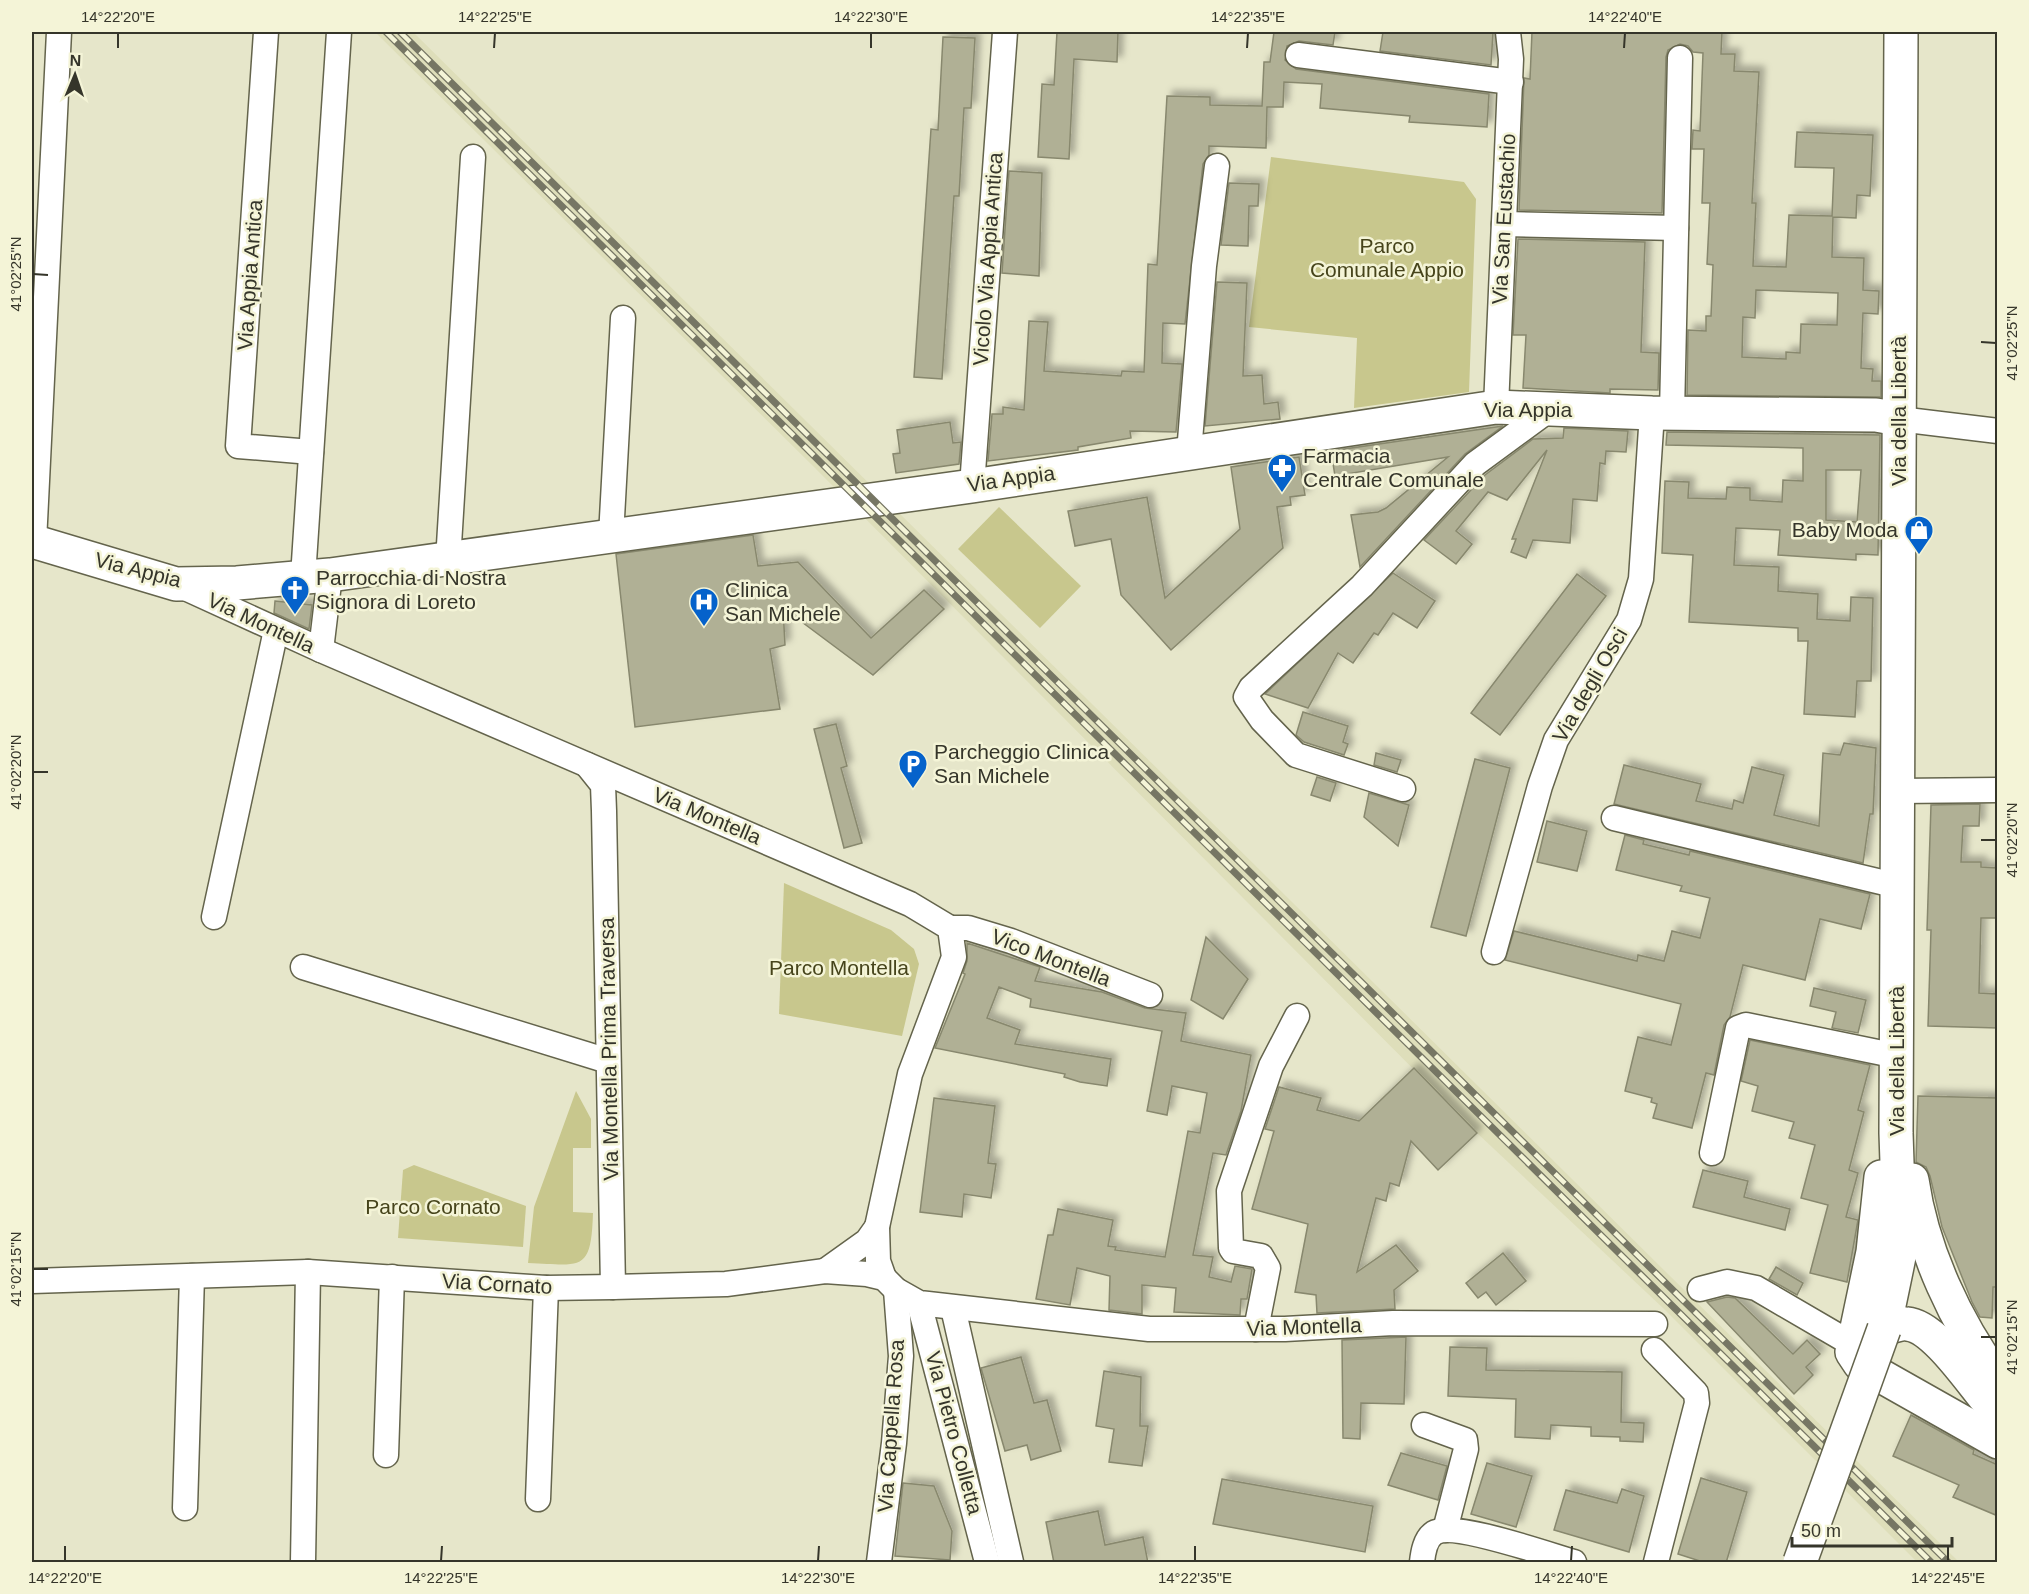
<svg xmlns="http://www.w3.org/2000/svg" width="2029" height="1594" viewBox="0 0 2029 1594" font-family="Arial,sans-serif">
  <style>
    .built { fill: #dedeba }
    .green { fill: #c8c78d }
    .building { fill: #b0b095; stroke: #88886e; stroke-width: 1.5; fill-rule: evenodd; filter: url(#shadow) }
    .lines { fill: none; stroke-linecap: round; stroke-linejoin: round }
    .street-casing { stroke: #64644c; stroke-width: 27 }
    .secondary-casing { stroke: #64644c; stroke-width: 36 }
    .street { stroke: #fff; stroke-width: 24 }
    .secondary { stroke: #fff; stroke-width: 33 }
    .rail-casing { stroke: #767664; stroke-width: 7 }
    .rail { stroke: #f4f4d7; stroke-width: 4.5; stroke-dasharray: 14; stroke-linecap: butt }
    .secondary-bridge-casing { stroke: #64644c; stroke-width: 36; stroke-linecap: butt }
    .secondary-bridge { stroke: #fff; stroke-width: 33 }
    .ticks { fill: none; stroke: #35352a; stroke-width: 2 }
    .labels { text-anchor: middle; stroke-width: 5; stroke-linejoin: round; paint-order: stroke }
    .street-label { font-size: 21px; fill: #35352a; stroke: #f4f4d7 }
    .park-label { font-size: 21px; fill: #46441b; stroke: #f4f4d7 }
    .poi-label { font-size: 21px; fill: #35352a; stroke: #f4f4d7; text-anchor: start }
    .neatline { fill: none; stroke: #35352a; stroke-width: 2 }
    .ticks-label { font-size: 15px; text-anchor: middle; fill: #35352a }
  </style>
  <defs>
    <filter id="shadow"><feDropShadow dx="5.5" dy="-5.5" stdDeviation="3" flood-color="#0004"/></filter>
  </defs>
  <rect width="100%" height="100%" fill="#e6e6ca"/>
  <path class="built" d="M375 32H413L1959 1562H1917L1663 1308 1477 1133 815 468Z"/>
  <g class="green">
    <path d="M1271 157 1464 182 1476 199 1469 392 1354 408 1357 338 1249 327Z"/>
    <path d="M999 507 1081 586 1040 628 958 549Z"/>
    <path d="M784 883 891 930 914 949 919 964 902 1036 779 1014Z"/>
    <path d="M576 1091 591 1119V1148H573V1212L593 1213C591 1273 582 1265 528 1263L534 1207Z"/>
    <path d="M414 1165 526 1206 523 1247 398 1238 403 1170Z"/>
  </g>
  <g class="building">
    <path d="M1057 32H1118L1117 62 1074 59 1069 159 1038 157 1042 84 1054 85Z"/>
    <path d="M1274 32H1335L1333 45 1299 41 1287 46 1285 60 1296 69 1489 94 1487 127 1409 122 1410 116 1320 108 1322 84 1284 82 1283 107H1267L1266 148 1209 146V155L1203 164 1185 324 1163 323 1162 363 1182 364 1176 432 1130 431 1131 438 1078 447V450L988 461 992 414H1003V407L1024 410 1029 321 1048 322 1044 371 1121 376 1122 371 1144 372 1148 264 1157 265 1167 96 1210 97V105L1262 106 1264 62H1270Z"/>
    <path d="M1383 32H1493L1491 65 1380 51Z"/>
    <path d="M1532 32H1722L1721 54H1735L1734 71 1759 72 1752 203H1756L1753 266 1786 267 1789 215 1832 216 1834 168 1795 167 1797 132 1873 135 1870 196 1857 195 1856 218 1833 217 1832 257 1864 258 1863 290 1879 291 1878 314 1863 313 1861 368 1873 369 1872 381H1881V397L1687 395 1688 330 1706 331V316H1711L1713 265 1707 264 1710 203H1702L1704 149H1692L1693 130 1700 131 1703 53 1693 52 1688 46 1680 44 1668 50 1666 57 1662 213 1519 210 1524 78 1530 79ZM1756 290 1838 293 1837 325 1801 324 1800 353 1786 352V359L1742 357 1743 317 1755 318Z"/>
    <path d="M943 37 975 38 971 108H964L959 196H954L942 379 914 377 931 129 938 130Z"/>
    <path d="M1009 171 1042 173 1039 276 1002 273Z"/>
    <path d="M1229 183 1259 184 1258 206H1249L1248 246 1221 245Z"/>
    <path d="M1518 239 1645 242 1641 352 1659 353 1658 390 1610 389V393L1523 388 1526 335H1513Z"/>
    <path d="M1217 282 1247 283 1243 376 1262 375 1264 404 1278 402 1280 419 1205 426Z"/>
    <path d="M950 422 953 443 961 442 959 464 896 473 893 454 900 453 897 430Z"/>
    <path d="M1503 426 1465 454 1360 567 1351 515 1378 512 1386 508 1448 457 1335 476 1331 451Z"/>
    <path d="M1564 428 1628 431 1626 452 1606 451 1605 464 1600 463 1597 501 1573 499 1570 543 1533 540 1526 558 1511 552 1516 539H1512L1547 450 1507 500 1488 492 1456 531 1472 544 1456 564 1424 540 1485 475 1533 439 1563 438Z"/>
    <path d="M1667 432 1880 435 1878 555 1856 554V560L1778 555 1780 530 1736 528 1734 565 1779 567 1778 591 1818 594 1817 619 1850 621 1851 597 1873 598 1871 681H1857L1855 717 1804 714 1808 641H1798V628L1689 622 1693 555 1662 553 1665 481 1689 482 1688 498 1726 499 1727 487 1750 488V500L1782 502 1783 480 1803 481V448L1666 445ZM1826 470H1861L1857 522 1826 520Z"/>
    <path d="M1299 457 1305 495 1290 497 1291 505 1277 507 1283 548 1171 650 1121 595 1111 539 1075 546 1068 511 1147 497 1165 598 1240 529 1231 467Z"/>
    <path d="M753 535 758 566 798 562 871 638 924 590 944 609 873 675 783 608 785 645 770 649 780 709 635 727 616 554Z"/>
    <path d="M1393 573 1435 601 1417 628 1393 613 1378 635 1374 633 1353 663 1338 653 1308 708 1265 694Z"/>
    <path d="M1577 574 1606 596 1500 735 1471 713Z"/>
    <path d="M275 601 312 605 309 629 274 613Z"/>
    <path d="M1303 712 1348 726 1343 742 1348 744 1344 755 1304 742 1296 735Z"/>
    <path d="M836 724 847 766 841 768 862 843 844 848 814 729Z"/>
    <path d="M1844 743 1876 748 1873 814H1870L1863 863 1614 804 1624 765 1701 784 1696 801 1732 809 1734 800 1743 803 1752 767 1784 775 1774 815 1819 826 1823 753 1840 755Z"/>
    <path d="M1376 753 1401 760 1397 772 1374 765Z"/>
    <path d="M1475 759 1510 768 1466 936 1431 927Z"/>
    <path d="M1317 777 1336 783 1330 801 1311 795Z"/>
    <path d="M1369 793 1409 805 1398 846 1364 817Z"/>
    <path d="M1980 804 1979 826H1963L1961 862H1981V867L1998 868V918H1981L1979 993 1998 994V1028L1928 1026 1931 930H1927L1931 805Z"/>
    <path d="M1547 821 1587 831 1577 871 1537 862Z"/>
    <path d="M1625 835 1644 840 1643 844 1689 855 1690 851 1870 894 1861 929 1820 919 1805 980 1743 965 1730 1017 1724 1025 1714 1075 1706 1073 1692 1128 1653 1118 1657 1104 1651 1102 1652 1098 1625 1091 1638 1037 1671 1045 1681 1004 1505 960 1514 931 1637 961 1638 955 1664 961 1672 931 1700 938 1710 898 1680 891 1682 886 1616 870Z"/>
    <path d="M1206 937 1248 979 1223 1019 1191 1000Z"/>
    <path d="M967 943 1040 967 1035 981 1102 992 1145 1008 1186 1013 1181 1041 1251 1055 1241 1111 1226 1155 1213 1153 1193 1255 1213 1257 1209 1277 1231 1282 1235 1266 1252 1269 1247 1299H1241L1240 1315 1174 1312 1176 1288 1142 1285V1314L1109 1310 1110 1276 1077 1268 1070 1305 1036 1299 1048 1235H1053L1058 1209 1113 1220 1108 1246 1116 1247 1115 1250 1165 1257 1188 1131 1200 1133 1207 1093 1172 1086 1167 1115 1147 1111 1162 1031 1030 1007 1031 999 999 987 987 1018 1020 1030 1015 1044 1111 1059 1107 1086 1080 1082 1064 1077 1065 1074 935 1048 965 974 963 973 967 961Z"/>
    <path d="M1814 988 1866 1000 1858 1033 1832 1028 1836 1012 1810 1006Z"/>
    <path d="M1750 1040 1870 1065 1858 1110 1864 1112 1849 1170 1858 1173 1846 1217 1858 1220 1847 1282 1810 1273 1828 1205 1801 1198 1815 1145 1789 1138 1794 1122 1752 1111 1758 1086 1741 1081Z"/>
    <path d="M1414 1068 1477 1133 1438 1170 1411 1141 1399 1186 1390 1183 1386 1201 1376 1198 1357 1272 1396 1245 1418 1271 1394 1290 1395 1309 1317 1313 1316 1295 1295 1292 1308 1224 1252 1209 1274 1131 1265 1129 1279 1087 1321 1098 1317 1110 1359 1121Z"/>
    <path d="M1918 1096 1998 1098V1287H1993L1992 1318 1980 1317 1972 1302 1942 1227 1930 1176 1926 1167 1916 1162Z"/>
    <path d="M934 1098 995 1106 988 1163 996 1164 991 1198 964 1194 962 1217 920 1212Z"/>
    <path d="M1703 1170 1748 1181 1744 1197 1790 1209 1785 1230 1693 1207Z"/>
    <path d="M1503 1253 1526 1281 1496 1305 1486 1292 1478 1298 1466 1283Z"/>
    <path d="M1776 1267 1803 1283 1797 1295 1769 1279Z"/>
    <path d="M1727 1297 1735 1298 1793 1354 1807 1340 1820 1354 1806 1367 1813 1375 1794 1394 1707 1302Z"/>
    <path d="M1406 1337 1404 1404 1361 1403 1360 1439 1343 1438 1342 1340Z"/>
    <path d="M1450 1347 1487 1348 1486 1370 1622 1372 1621 1422 1644 1423 1643 1442 1620 1441V1437L1591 1436V1427L1551 1425 1550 1439 1515 1437 1516 1399 1448 1396Z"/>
    <path d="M1021 1357 1034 1403 1047 1400 1061 1451 1031 1460 1027 1445 1005 1451 981 1368Z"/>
    <path d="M1104 1371 1141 1377 1140 1426H1148L1142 1466 1109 1462 1114 1429 1096 1426Z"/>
    <path d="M1911 1415 1974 1450 1973 1454 1998 1465V1516L1953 1497 1959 1485 1893 1456Z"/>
    <path d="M1401 1453 1447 1466 1438 1500 1388 1485Z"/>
    <path d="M1487 1463 1532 1476 1516 1527 1471 1514Z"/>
    <path d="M1701 1478 1747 1492 1726 1563H1706L1678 1554Z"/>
    <path d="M1222 1479 1373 1506 1365 1552 1213 1524Z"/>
    <path d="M903 1483 934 1486 952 1531 950 1560 895 1556Z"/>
    <path d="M1622 1489 1644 1496 1629 1552 1554 1530 1566 1490 1617 1503Z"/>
    <path d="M1098 1511 1105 1545 1143 1537 1148 1563H1054L1046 1522Z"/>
  </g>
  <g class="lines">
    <g class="street-casing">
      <g id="street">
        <path d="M266 32 238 446 311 452"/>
        <path d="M1298 55 1511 82"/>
        <path d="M1504 224 1676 228"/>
        <path d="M1496 407 1511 59 1508 32"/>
        <path d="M1672 413 1680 58"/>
        <path d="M1899 419 1998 431"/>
        <path d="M1189 453 1204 266 1217 166"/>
        <path d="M972 486 1005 32"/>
        <path d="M611 536 623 318"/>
        <path d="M34 542 59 32"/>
        <path d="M448 561 473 157"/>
        <path d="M303 577 339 32"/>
        <path d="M181 586 321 650 910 904 950 928 954 957 910 1074 877 1227 878 1261 884 1278"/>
        <path d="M321 650 330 575"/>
        <path d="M587 765 603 785 604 811 613 1287"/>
        <path d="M1403 789 1296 755 1262 720 1246 697 1251 688 1362 586 1475 464 1550 409"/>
        <path d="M1898 791 1998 790"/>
        <path d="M1614 818 1898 886"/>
        <path d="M214 917 276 630"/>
        <path d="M950 928H968L1011 941 1150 995"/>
        <path d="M1494 952 1540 786 1556 740 1629 620 1641 579 1652 413"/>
        <path d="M303 967 608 1061"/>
        <path d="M1712 1153 1738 1028 1746 1025 1897 1056"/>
        <path d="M825 1271 867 1241 877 1227"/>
        <path d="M32 1281 308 1272 546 1288 613 1287 726 1284 825 1271 867 1274 884 1278 896 1290 919 1303 1149 1329H1285L1393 1323 1655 1324"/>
        <path d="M1700 1289 1727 1282 1756 1288 1852 1344"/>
        <path d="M919 1303 987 1562"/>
        <path d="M953 1308 1011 1562"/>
        <path d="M1256 1329 1268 1268 1261 1256 1233 1251 1231 1248 1229 1191 1271 1066 1297 1016"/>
        <path d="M1654 1350 1696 1393 1697 1403 1656 1562"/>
        <path d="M1424 1425 1465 1440 1466 1449 1445 1530"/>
        <path d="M386 1455 392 1277"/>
        <path d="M538 1499 546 1288"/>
        <path d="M185 1508 192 1276"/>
        <path d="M303 1562 308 1272"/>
        <path d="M879 1562 894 1443 901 1356 896 1290"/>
        <path d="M1422 1562C1423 1553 1425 1539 1434 1533 1453 1521 1549 1555 1574 1562"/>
      </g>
    </g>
    <g class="secondary-casing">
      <g id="secondary">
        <path d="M1901 32 1896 1133 1900 1252 1884 1329C1891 1327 1900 1323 1907 1324 1937 1326 1977 1392 1998 1413"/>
        <path d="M32 541 176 584 237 583 330 575 972 486 1496 407 1652 413 1876 415 1899 419"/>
        <path d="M1881 1177 1873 1252 1852 1352 1860 1364 1998 1442"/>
        <path d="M1912 1180C1922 1250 1956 1323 1998 1380"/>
      </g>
    </g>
    <use href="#street" class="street"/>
    <use href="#secondary" class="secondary"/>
    <g class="rail-casing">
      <g id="rail">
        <path d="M386 32 1931 1562"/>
        <path d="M400 32 1948 1562"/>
      </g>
    </g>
    <use href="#rail" class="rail"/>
    <g class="secondary-bridge-casing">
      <path id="secondary-bridge" d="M1800 1562 1884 1329"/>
    </g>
    <use href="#secondary-bridge" class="secondary-bridge"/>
  </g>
  <path class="ticks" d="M118 48V33M494 48 495 33M871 48V33M1247 48 1248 33M1624 48 1625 33M33 274 48 275M1981 342 1996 343M33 772H48M1981 840H1996M33 1269H48M1981 1337H1996M65 1561V1546M441 1561 442 1546M818 1561 819 1546M1195 1561V1546M1571 1561 1572 1546M1948 1561V1546"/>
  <defs>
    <g id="pharmacy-pin" transform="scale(1.5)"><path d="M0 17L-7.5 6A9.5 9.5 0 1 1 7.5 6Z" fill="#0562cb" stroke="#f4f4d7"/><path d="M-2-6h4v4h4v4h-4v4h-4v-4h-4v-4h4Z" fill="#fff"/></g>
    <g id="shop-pin" transform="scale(1.5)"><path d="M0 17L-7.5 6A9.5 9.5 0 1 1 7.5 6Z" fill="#0562cb" stroke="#f4f4d7"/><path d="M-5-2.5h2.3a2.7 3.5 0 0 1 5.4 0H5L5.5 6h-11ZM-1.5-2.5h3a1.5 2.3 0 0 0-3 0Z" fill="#fff"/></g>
    <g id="church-pin" transform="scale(1.5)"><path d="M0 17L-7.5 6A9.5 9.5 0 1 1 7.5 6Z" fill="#0562cb" stroke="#f4f4d7"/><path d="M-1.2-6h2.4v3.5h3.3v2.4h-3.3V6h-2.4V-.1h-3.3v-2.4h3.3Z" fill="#fff"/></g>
    <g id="hospital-pin" transform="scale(1.5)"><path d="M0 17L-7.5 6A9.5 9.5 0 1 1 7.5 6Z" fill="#0562cb" stroke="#f4f4d7"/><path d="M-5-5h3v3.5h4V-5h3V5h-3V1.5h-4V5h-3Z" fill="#fff"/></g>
    <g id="parking-pin" transform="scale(1.5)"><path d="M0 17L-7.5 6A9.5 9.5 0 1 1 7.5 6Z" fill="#0562cb" stroke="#f4f4d7"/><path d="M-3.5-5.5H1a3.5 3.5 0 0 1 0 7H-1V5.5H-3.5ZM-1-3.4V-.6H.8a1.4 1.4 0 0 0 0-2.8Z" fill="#fff"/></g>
  </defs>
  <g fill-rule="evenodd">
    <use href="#pharmacy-pin" x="1282" y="468"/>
    <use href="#shop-pin" x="1919" y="530"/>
    <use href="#church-pin" x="295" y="590"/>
    <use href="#hospital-pin" x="704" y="602"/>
    <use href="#parking-pin" x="913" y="764"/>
  </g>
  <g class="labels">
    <g class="street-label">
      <text transform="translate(1504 219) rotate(-87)" y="7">Via San Eustachio</text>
      <text transform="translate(988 259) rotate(-86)" y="7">Vicolo Via Appia Antica</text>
      <text transform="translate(250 275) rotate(-86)" y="7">Via Appia Antica</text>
      <text x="1528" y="417">Via Appia</text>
      <text transform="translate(1899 411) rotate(-90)" y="7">Via della Libertà</text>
      <text transform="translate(1011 479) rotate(-8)" y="7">Via Appia</text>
      <text transform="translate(138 570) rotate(14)" y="7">Via Appia</text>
      <text transform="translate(261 623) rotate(25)" y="7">Via Montella</text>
      <text transform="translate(1590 685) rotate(-60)" y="7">Via degli Osci</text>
      <text transform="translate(707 816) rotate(23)" y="7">Via Montella</text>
      <text transform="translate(1051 958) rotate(21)" y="7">Vico Montella</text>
      <text transform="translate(609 1049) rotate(-91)" y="7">Via Montella Prima Traversa</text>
      <text transform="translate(1897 1061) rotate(-90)" y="7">Via della Libertà</text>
      <text transform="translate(497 1284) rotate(3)" y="7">Via Cornato</text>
      <text transform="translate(1304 1327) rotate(-2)" y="7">Via Montella</text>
      <text transform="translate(891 1426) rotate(-86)" y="7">Via Cappella Rosa</text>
      <text transform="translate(954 1433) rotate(75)" y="7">Via Pietro Colletta</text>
    </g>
    <g class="park-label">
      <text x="1387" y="253">Parco<tspan x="1387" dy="24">Comunale Appio</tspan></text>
      <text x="839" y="975">Parco Montella</text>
      <text x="433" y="1214">Parco Cornato</text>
    </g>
    <g class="poi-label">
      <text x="1303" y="463">Farmacia<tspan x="1303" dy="24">Centrale Comunale</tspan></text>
      <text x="1898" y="537" text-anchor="end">Baby Moda</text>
      <text x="316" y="585">Parrocchia di Nostra<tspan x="316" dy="24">Signora di Loreto</tspan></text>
      <text x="725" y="597">Clinica<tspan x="725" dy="24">San Michele</tspan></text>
      <text x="934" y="759">Parcheggio Clinica<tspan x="934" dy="24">San Michele</tspan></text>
    </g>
  </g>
  <rect width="2029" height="1594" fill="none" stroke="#f4f4d7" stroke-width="66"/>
  <g transform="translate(75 75) rotate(2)" stroke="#f4f4d7" stroke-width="4.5" paint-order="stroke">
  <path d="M0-4.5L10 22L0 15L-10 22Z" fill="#35352a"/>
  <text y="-9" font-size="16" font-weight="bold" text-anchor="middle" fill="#35352a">N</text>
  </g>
  <path d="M1792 1537v9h160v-9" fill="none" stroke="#35352a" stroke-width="3"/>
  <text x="1801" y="1537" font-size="18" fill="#35352a" stroke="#f4f4d7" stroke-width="4.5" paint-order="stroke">50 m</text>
  <rect x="33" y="33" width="1963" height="1528" class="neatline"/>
  <g class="ticks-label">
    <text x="118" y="22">14°22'20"E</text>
    <text x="495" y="22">14°22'25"E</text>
    <text x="871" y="22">14°22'30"E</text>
    <text x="1248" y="22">14°22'35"E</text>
    <text x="1625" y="22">14°22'40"E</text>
    <text transform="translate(16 274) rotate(-90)" y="5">41°02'25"N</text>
    <text transform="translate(2012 343) rotate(-90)" y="5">41°02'25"N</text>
    <text transform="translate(16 772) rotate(-90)" y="5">41°02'20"N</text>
    <text transform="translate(2012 840) rotate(-90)" y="5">41°02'20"N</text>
    <text transform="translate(16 1269) rotate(-90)" y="5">41°02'15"N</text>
    <text transform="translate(2012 1337) rotate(-90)" y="5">41°02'15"N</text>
    <text x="65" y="1583">14°22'20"E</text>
    <text x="441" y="1583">14°22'25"E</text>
    <text x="818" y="1583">14°22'30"E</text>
    <text x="1195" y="1583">14°22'35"E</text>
    <text x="1571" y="1583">14°22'40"E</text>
    <text x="1948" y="1583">14°22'45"E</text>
  </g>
</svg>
